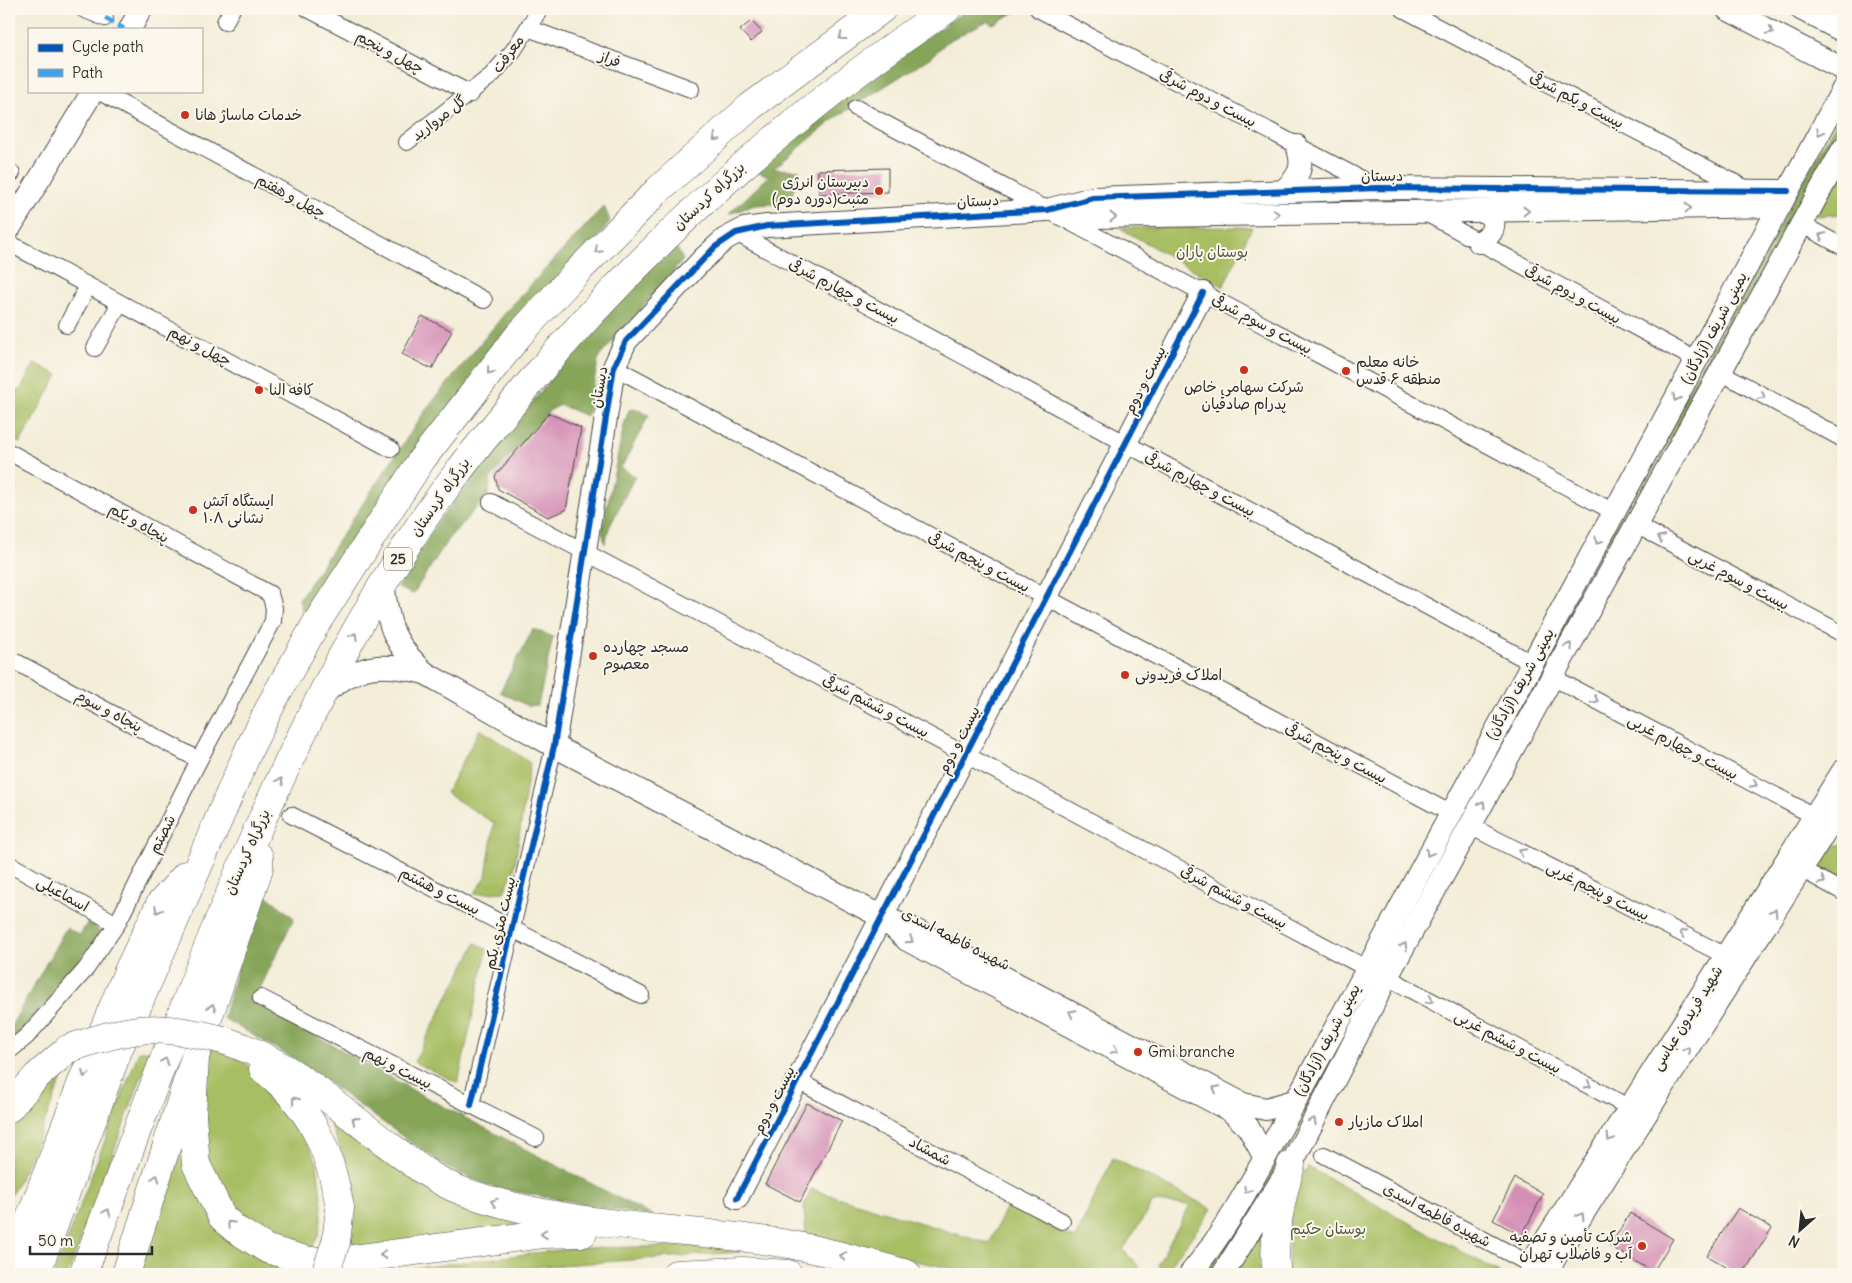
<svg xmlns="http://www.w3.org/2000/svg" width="1852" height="1283" viewBox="0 0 1852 1283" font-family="Delius,'Playpen Sans Arabic',sans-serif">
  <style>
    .green { fill: #a8be63; stroke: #6a7447 }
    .forest { fill: #86a559; stroke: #586842 }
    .building { fill: #d48eb5 }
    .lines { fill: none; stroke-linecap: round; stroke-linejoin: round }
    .street-casing { stroke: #494845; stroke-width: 18 }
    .secondary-casing { stroke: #494845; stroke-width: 24 }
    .highway-casing { stroke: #494845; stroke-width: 29 }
    .street { stroke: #fff; stroke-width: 16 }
    .secondary { stroke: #fff; stroke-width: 22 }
    .highway { stroke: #fff; stroke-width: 28 }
    .highway-bridge-casing { stroke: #494845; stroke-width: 29; stroke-linecap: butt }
    .highway-bridge { stroke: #fff; stroke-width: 28 }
    .quiet { stroke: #3ea3eb; stroke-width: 5; stroke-dasharray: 10 5; stroke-linecap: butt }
    .cycleway-casing { stroke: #fbf7ec; stroke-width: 9 }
    .cycleway { stroke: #0057b8; stroke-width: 6 }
    .oneway { stroke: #a0a0a0 }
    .poi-dot { fill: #c8321e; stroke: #fbf7ec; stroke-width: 2 }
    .labels { text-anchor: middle; stroke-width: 4; stroke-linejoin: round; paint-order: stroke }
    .shield { fill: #fbf7ec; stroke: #696865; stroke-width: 1 }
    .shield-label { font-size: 14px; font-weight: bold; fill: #2b2b2b }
    .street-label { font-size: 15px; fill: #2b2b2b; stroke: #fbf7ec }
    .poi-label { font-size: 15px; fill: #2b2b2b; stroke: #fbf7ec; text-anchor: start }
    .park-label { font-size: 15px; fill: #50573c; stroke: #fbf7ec }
  </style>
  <rect width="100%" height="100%" fill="#fbf7ec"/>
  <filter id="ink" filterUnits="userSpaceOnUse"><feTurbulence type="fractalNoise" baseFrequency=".02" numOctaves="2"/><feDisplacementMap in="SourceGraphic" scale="10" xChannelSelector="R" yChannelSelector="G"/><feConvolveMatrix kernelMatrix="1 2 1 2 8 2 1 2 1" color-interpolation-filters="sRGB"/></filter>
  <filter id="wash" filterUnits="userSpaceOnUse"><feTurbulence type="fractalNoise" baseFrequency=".0096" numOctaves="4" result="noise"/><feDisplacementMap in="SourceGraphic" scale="20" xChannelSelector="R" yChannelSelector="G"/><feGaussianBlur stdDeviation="1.12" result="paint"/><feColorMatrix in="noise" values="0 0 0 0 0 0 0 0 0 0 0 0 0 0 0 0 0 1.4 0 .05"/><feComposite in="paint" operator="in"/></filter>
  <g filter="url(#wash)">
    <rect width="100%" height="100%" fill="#f3edd8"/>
    <g class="green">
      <path d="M1843 168V214L1816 216Z"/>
      <path d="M1252 227 1223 287 1120 228Z"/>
      <path d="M35 363 58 375 20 443 9 437V387L19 392Z"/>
      <path d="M480 729 530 763 514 870 504 892 474 894 486 877 494 823 446 793Z"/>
      <path d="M1836 845H1843V887L1825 874 1822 864 1828 849Z"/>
      <path d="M476 943 487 949 458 1083 414 1062Z"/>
      <path d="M202 1044 241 1060 280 1090 317 1162 322 1205 321 1220 319 1234 309 1253 245 1226 208 1183Z"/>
      <path d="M139 1051H151L68 1274H54Z"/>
      <path d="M64 1073 32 1154 9 1199V1129L23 1109Z"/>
      <path d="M315 1096 429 1183 522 1224 347 1256C348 1238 350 1220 351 1202 351 1164 333 1128 315 1096Z"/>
      <path d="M184 1140 201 1201 333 1274H140L173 1155Z"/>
      <path d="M1113 1158 1212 1209 1165 1273 1158 1264 1190 1205 1153 1202 1123 1250 1146 1274H979L806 1239 804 1206 811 1189 989 1244 1008 1204 1075 1239Z"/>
      <path d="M1308 1167 1497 1271 1500 1274H1288L1290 1194Z"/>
      <path d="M1263 1226 1262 1244 1264 1274H1230Z"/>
      <path d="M711 1246 741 1252 505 1269 474 1274H344L383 1272 576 1248Z"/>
    </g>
    <g class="forest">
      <path d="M968 9H1021L993 24 987 21 948 41 931 57 838 116 773 169 800 170 789 203 755 205 729 214 769 176 756 171 854 87Z"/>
      <path d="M1843 109V123L1278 1168 1235 1242 1212 1274H1203Z"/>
      <path d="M604 206 610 221 305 623 299 599 425 411 511 306Z"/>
      <path d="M674 243 683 260 599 357 587 416 560 405 549 411 491 478 488 495 449 538 413 594 398 588 436 524 576 347Z"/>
      <path d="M636 409 649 415 621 468 635 476 609 528 605 544 602 531 624 425 629 410Z"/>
      <path d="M533 629 553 637 538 705 528 706 500 692Z"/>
      <path d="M260 890 294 918 254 1001 416 1092 655 1217 495 1188 447 1168 296 1060 223 1018Z"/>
      <path d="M89 920 100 932 52 998 9 1044V1030L66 928 80 935Z"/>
    </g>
    <g id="blocks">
      <g class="building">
        <path d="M751 21 762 32 751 42 740 30Z"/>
        <path d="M888 168V192L819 194 818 170Z"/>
        <path d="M422 316 452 331 432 369 402 354Z"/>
        <path d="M549 413 581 428 566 510 548 517 498 489 495 476Z"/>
        <path d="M807 1103 842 1121 800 1202 765 1184Z"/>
        <path d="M1515 1178 1543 1194 1522 1236 1493 1220Z"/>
        <path d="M1738 1208 1772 1228 1743 1274H1738L1707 1256Z"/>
        <path d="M1630 1213 1673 1239 1653 1272 1610 1246Z"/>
      </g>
    </g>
  </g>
  <g filter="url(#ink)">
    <use href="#blocks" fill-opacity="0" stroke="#494845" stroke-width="1"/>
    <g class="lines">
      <g class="street-casing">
        <g id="street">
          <path d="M83 9 105 18"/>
          <path d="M308 9 471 94"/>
          <path d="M1038 9 1378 188"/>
          <path d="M1403 9 1747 189"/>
          <path d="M225 22 232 9"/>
          <path d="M528 28 691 89"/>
          <path d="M98 91 484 300"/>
          <path d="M856 108 1614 512"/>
          <path d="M407 142 492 75 513 51 540 9"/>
          <path d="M9 172 12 173"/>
          <path d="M1424 212 1696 360"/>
          <path d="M1801 224 1843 247"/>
          <path d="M736 233 1532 663"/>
          <path d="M9 243 391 449"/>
          <path d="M67 325 88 286"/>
          <path d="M95 348 120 303"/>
          <path d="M614 367 1450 813"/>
          <path d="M1720 372 1843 439"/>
          <path d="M9 452 270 594 274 608 273 621 199 760 117 924 86 969 27 1036 9 1051"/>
          <path d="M491 502 1366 968"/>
          <path d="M1636 525 1843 634"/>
          <path d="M18 663 199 760"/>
          <path d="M1552 677 1814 816"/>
          <path d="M291 815 641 995"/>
          <path d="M1470 826 1726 956"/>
          <path d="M9 864 117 924"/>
          <path d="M1801 869 1843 892"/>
          <path d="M1387 977 1630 1108"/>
          <path d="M261 998 536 1138"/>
          <path d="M798 1081 1062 1221"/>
          <path d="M471 1105 554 746"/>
          <path d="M1324 1155 1539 1269"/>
        </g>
      </g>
      <g class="secondary-casing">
        <g id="secondary">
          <path d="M1727 9 1843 69"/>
          <path d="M1801 9 1843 31"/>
          <path d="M130 29 141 9"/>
          <path d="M1283 191C1299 177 1305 167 1297 146"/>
          <path d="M1058 211 1095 217 1780 206"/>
          <path d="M9 229 93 91"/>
          <path d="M1479 242C1489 237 1495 231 1493 219L1485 211"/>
          <path d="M425 673 554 746 882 917"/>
          <path d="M323 694C360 663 380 662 425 673 392 642 389 627 383 584"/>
          <path d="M554 746 614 367 626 341 703 259 725 239 744 229 767 226 1047 210 1093 198 1378 188 1788 191"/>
          <path d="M1265 1158 1248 1127 1231 1111 907 940 882 917 913 929 1243 1104 1266 1109 1294 1101"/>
          <path d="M737 1198 1203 293"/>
          <path d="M1530 1265 1843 771"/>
          <path d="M1546 1272 1843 803"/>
          <path d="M1190 1274C1220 1239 1242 1198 1265 1158L1843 89"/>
          <path d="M1223 1274 1291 1165 1387 977 1843 149"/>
        </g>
      </g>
      <g class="highway-casing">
        <g id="highway">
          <path d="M223 1040C292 1062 334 1105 391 1147 412 1163 437 1182 462 1191 565 1228 675 1226 782 1243 824 1250 866 1262 907 1274"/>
          <path d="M195 1057 192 1116 196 1164 222 1217 235 1229 267 1249 309 1261 346 1260 543 1234 583 1233"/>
          <path d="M263 1069C311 1106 330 1150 340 1208"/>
          <path d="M9 1108 37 1076 68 1049"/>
          <path d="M9 1273 84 1077 128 971 160 904 186 875"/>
          <path d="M36 1274 117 1053 250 747 276 695 317 622 422 459 518 336 577 272 657 191 750 107 882 9"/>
          <path d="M83 1274C176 1030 261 779 400 556 437 495 482 441 527 386 650 241 789 115 947 9"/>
          <path d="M126 1274 195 1057 259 868V857"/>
          <path d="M676 1274 743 1271 788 1274"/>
          <path d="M1277 1274C1271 1244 1282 1194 1291 1165"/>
        </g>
      </g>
      <use href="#street" class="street"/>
      <use href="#secondary" class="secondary"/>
      <use href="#highway" class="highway"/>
      <g class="highway-bridge-casing">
        <g id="highway-bridge">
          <path d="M68 1049C132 1026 157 1023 223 1040"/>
          <path d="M325 1274 336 1242 340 1208"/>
        </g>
      </g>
      <use href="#highway-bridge" class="highway-bridge"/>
      <path class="quiet" d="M105 18 124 29"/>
      <g class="cycleway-casing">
        <g id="cycleway">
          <path d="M471 1105 554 746 614 367 626 341 715 247 736 233 767 226 1047 210 1093 198 1378 188 1788 191"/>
          <path d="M737 1198 1203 293"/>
        </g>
      </g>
      <use href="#cycleway" class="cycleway"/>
    </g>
    <defs><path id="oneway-chevron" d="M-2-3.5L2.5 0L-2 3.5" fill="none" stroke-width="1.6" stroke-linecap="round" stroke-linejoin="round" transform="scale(1.25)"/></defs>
    <g class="oneway">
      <use href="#oneway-chevron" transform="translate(1770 31) rotate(27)"/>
      <use href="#oneway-chevron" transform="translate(842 37) rotate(144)"/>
      <use href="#oneway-chevron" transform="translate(1820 132) rotate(118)"/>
      <use href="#oneway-chevron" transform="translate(716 138) rotate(138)"/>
      <use href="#oneway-chevron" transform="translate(1688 208) rotate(-1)"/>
      <use href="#oneway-chevron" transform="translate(1526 211) rotate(-1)"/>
      <use href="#oneway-chevron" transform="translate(1276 214) rotate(-1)"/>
      <use href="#oneway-chevron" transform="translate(1113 217) rotate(-1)"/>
      <use href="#oneway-chevron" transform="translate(1822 236) rotate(-152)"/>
      <use href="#oneway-chevron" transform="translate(598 250) rotate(135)"/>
      <use href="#oneway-chevron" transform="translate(490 371) rotate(129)"/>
      <use href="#oneway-chevron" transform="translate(1762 396) rotate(28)"/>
      <use href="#oneway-chevron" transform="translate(1676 398) rotate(118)"/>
      <use href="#oneway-chevron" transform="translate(1661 538) rotate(-152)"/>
      <use href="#oneway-chevron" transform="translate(1598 541) rotate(119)"/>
      <use href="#oneway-chevron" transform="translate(354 636) rotate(-61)"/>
      <use href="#oneway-chevron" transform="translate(1569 646) rotate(-61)"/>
      <use href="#oneway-chevron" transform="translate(1595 700) rotate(28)"/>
      <use href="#oneway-chevron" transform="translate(280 781) rotate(-64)"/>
      <use href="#oneway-chevron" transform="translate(1754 784) rotate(28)"/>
      <use href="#oneway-chevron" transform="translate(1482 804) rotate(-61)"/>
      <use href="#oneway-chevron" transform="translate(1522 852) rotate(-153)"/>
      <use href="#oneway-chevron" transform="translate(1429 853) rotate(119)"/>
      <use href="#oneway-chevron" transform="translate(1822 881) rotate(28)"/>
      <use href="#oneway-chevron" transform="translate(158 910) rotate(118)"/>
      <use href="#oneway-chevron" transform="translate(1774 912) rotate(-58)"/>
      <use href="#oneway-chevron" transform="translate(1683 933) rotate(-153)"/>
      <use href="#oneway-chevron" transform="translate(910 940) rotate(33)"/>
      <use href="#oneway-chevron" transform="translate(1404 946) rotate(-61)"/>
      <use href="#oneway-chevron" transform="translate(1430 1000) rotate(28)"/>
      <use href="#oneway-chevron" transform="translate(212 1007) rotate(-71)"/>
      <use href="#oneway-chevron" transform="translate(1072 1013) rotate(-152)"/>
      <use href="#oneway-chevron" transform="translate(1115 1050) rotate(28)"/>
      <use href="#oneway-chevron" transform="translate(1687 1050) rotate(-58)"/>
      <use href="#oneway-chevron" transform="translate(165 1061) rotate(-69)"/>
      <use href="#oneway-chevron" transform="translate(85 1074) rotate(112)"/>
      <use href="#oneway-chevron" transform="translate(1588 1085) rotate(28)"/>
      <use href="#oneway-chevron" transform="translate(1216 1089) rotate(-152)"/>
      <use href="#oneway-chevron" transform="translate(295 1100) rotate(-128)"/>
      <use href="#oneway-chevron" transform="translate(355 1120) rotate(-141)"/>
      <use href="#oneway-chevron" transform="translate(1313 1121) rotate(-63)"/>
      <use href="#oneway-chevron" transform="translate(1610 1138) rotate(122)"/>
      <use href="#oneway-chevron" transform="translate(156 1178) rotate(-72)"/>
      <use href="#oneway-chevron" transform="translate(1247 1190) rotate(119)"/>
      <use href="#oneway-chevron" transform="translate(494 1202) rotate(-161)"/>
      <use href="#oneway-chevron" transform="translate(107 1212) rotate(-69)"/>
      <use href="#oneway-chevron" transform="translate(1581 1216) rotate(-58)"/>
      <use href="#oneway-chevron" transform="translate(230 1224) rotate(-136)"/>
      <use href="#oneway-chevron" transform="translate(544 1234) rotate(176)"/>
      <use href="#oneway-chevron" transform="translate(383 1255) rotate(172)"/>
      <use href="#oneway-chevron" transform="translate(843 1256) rotate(-168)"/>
    </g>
  </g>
  <g class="poi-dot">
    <circle cx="185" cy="115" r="5"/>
    <circle cx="879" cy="191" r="5"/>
    <circle cx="1244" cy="370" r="5"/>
    <circle cx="1346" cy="371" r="5"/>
    <circle cx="259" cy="390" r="5"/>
    <circle cx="193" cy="510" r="5"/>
    <circle cx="593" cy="656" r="5"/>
    <circle cx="1125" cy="675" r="5"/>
    <circle cx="1138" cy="1052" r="5"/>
    <circle cx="1339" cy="1122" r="5"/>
    <circle cx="1642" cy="1246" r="5"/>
  </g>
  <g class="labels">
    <rect class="shield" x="384" y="547.5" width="28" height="23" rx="4"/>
    <g class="shield-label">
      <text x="398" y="564">25</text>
    </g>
    <g class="street-label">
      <text transform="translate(390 52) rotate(28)" y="5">چهل و پنجم</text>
      <text transform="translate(508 54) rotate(-53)" y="5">معرفت</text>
      <text transform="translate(610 59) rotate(21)" y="5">فراز</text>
      <text transform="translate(1208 98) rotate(28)" y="5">بیست و دوم شرقی</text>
      <text transform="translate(1577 100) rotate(28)" y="5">بیست و یکم شرقی</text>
      <text transform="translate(439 118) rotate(-37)" y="5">گل مروارید</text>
      <text transform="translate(1382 176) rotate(-1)" y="5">دبستان</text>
      <text transform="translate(291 196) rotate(28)" y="5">چهل و هفتم</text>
      <text transform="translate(709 196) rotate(-43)" y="5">بزرگراه کردستان</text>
      <text transform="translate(978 201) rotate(-3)" y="5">دبستان</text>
      <text transform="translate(844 291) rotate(28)" y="5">بیست و چهارم شرقی</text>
      <text transform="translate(1573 294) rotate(29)" y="5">بیست و دوم شرقی</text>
      <text transform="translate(1262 324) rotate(28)" y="5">بیست و سوم شرقی</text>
      <text transform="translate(1714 328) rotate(-62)" y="5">یمینی شریف (آزادگان)</text>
      <text transform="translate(200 346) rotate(28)" y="5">چهل و نهم</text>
      <text transform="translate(1145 380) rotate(-63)" y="5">بیست و دوم</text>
      <text transform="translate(599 387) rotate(-80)" y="5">دبستان</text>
      <text transform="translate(1200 484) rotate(28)" y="5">بیست و چهارم شرقی</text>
      <text transform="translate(440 497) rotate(-55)" y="5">بزرگراه کردستان</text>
      <text transform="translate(139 523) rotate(29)" y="5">پنجاه و یکم</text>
      <text transform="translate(979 562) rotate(28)" y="5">بیست و پنجم شرقی</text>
      <text transform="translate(1739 580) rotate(28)" y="5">بیست و سوم غربی</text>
      <text transform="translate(1520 684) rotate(-61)" y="5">یمینی شریف (آزادگان)</text>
      <text transform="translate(876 706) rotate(28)" y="5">بیست و ششم شرقی</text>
      <text transform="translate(109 711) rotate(28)" y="5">پنجاه و سوم</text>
      <text transform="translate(959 740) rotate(-63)" y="5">بیست و دوم</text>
      <text transform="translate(1683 747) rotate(28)" y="5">بیست و چهارم غربی</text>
      <text transform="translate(1336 753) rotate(28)" y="5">بیست و پنجم شرقی</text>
      <text transform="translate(162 834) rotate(-63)" y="5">شصتم</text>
      <text transform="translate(247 852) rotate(-66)" y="5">بزرگراه کردستان</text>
      <text transform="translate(440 891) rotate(27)" y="5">بیست و هشتم</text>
      <text transform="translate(1598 891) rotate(27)" y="5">بیست و پنجم غربی</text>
      <text transform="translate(63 894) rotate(29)" y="5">اسماعیلی</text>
      <text transform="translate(1234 897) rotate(28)" y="5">بیست و ششم شرقی</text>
      <text transform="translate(500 923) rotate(-77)" y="5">بیست متری یکم</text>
      <text transform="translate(956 939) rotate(27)" y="5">شهیده فاطمه اسدی</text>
      <text transform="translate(1687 1018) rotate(-58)" y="5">شهید فریدون عباسی</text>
      <text transform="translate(1327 1040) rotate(-62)" y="5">یمینی شریف (آزادگان)</text>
      <text transform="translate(1508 1042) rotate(28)" y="5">بیست و ششم غربی</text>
      <text transform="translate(398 1068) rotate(27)" y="5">بیست و نهم</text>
      <text transform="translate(774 1100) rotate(-63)" y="5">بیست و دوم</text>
      <text transform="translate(930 1151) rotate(28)" y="5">شمشاد</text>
      <text transform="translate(1437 1215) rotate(28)" y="5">شهیده فاطمه اسدی</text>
    </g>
    <g class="poi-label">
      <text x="195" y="120">خدمات ماساژ هانا</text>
      <text x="869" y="187" text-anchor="end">دبیرستان انرژی<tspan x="869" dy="17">مثبت(دوره دوم)</tspan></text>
      <text x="1356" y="367">خانه معلم<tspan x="1356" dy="17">منطقه ۶ قدس</tspan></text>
      <text x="1244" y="392" text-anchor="middle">شرکت سهامی خاص<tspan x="1244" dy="17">پدرام صادقیان</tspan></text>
      <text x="269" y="395">کافه النا</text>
      <text x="203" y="506">ایستگاه آتش<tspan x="203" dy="17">نشانی ۱۰۸</tspan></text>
      <text x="603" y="652">مسجد چهارده<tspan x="603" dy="17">معصوم</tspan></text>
      <text x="1135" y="680">املاک فریدونی</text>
      <text x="1148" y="1057">Gmi branche</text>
      <text x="1349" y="1127">املاک مازیار</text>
      <text x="1632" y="1242" text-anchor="end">شركت تأمين و تصفيه<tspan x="1632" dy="17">آب و فاضلاب تهران</tspan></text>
    </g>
    <g class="park-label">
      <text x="1212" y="257">بوستان باران</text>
      <text x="1328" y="1234">بوستان حکیم</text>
    </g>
  </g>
  <rect width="1852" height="1283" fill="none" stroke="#fbf7ec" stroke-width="30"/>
  <rect x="28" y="28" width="175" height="65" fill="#fbf7ec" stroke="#a8a59f"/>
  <rect x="38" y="44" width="25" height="8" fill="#0057b8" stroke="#a8a59f"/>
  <text x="72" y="52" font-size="15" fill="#2b2b2b">Cycle path</text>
  <rect x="38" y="69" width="25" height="8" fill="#3ea3eb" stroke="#a8a59f"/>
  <text x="72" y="78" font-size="15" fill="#2b2b2b">Path</text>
  <g transform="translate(1800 1230) rotate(207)" stroke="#fbf7ec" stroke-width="4" paint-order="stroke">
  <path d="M0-4L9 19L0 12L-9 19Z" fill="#2b2b2b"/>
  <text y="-8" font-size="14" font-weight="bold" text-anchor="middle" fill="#2b2b2b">N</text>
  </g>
  <path d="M30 1246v8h122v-8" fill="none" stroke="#2b2b2b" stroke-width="2.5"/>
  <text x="38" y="1246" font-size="15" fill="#2b2b2b" stroke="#fbf7ec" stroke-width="4" paint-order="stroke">50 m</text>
</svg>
